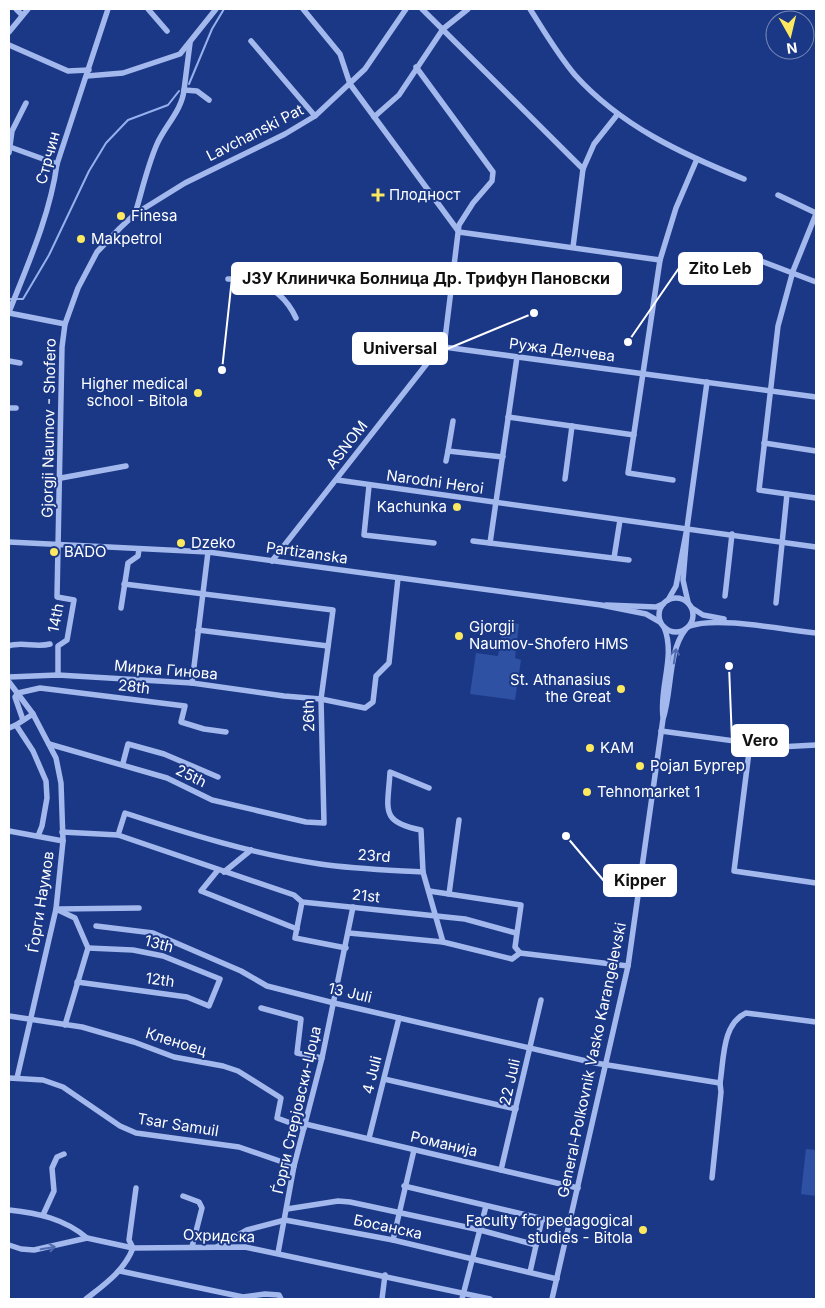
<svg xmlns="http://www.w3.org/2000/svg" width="825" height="1308" viewBox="0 0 825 1308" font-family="Inter,sans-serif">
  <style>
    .green { fill: #2e51a4 }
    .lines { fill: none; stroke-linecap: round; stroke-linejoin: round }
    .stream { stroke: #96b0ee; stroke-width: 2 }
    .minor { stroke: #a3b8ec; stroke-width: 5.5 }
    .oneway { stroke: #516baf }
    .poi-dot { fill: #fde960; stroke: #1b3886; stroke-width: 2 }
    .labels { text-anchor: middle; stroke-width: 4; stroke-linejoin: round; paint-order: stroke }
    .street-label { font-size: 15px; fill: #fff; stroke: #1b3886 }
    .poi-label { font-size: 15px; fill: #fff; stroke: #1b3886; text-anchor: start }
    .leader { fill: none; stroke: #fff; stroke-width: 2 }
    .callout-dot { fill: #fff; stroke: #1b3886; stroke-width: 2 }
    .callout { fill: #fff; stroke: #fff; stroke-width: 2 }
    .callout-label { font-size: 16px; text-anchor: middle; font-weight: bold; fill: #111 }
  </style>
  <rect width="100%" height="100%" fill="#1b3886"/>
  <g class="green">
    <path d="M503 622 519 624 515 658 521 660 515 700 470 694 476 653 498 656Z"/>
    <path d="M806 1149 816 1150V1196L801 1194Z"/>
  </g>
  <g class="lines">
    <g class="stream">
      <path d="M189 84 212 29 224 9"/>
      <path d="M9 299H23L49 255 89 171 106 143 128 120 168 105 179 91"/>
    </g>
    <g class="minor">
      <path d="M16 9 22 15"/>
      <path d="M148 9 167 31"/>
      <path d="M303 9 340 54 350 84 459 232"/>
      <path d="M422 9 583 169"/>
      <path d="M530 9C544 31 558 55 575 75 621 126 682 154 744 179"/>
      <path d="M9 32 28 9"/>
      <path d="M251 41 315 116"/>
      <path d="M9 45 68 71 89 70"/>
      <path d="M416 67 493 172 492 181 473 203 459 225 444 347"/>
      <path d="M87 76 123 73 180 54 216 9"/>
      <path d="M184 90 190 43"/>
      <path d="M374 117 399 95 443 29 468 9"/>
      <path d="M10 147 57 164"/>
      <path d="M9 153 12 131 26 103"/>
      <path d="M778 195 816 213"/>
      <path d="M135 214C142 191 147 167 157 144 165 126 182 110 184 90L197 91 209 100"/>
      <path d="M816 214 793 271 778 326 759 490 816 498"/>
      <path d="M459 232 660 260"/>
      <path d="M573 247 583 169 594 144 617 115"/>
      <path d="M753 258 816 282"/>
      <path d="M228 279C259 278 283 290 296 318"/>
      <path d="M9 312C28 264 50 215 57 164L108 9"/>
      <path d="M9 313 65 324"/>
      <path d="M444 347 816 397"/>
      <path d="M9 361 20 363"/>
      <path d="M9 408H16"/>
      <path d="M508 417 634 435"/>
      <path d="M453 421 448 451 503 457"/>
      <path d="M764 443 816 451"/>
      <path d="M446 461 448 451"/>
      <path d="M61 478 126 466"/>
      <path d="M565 479 572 426"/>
      <path d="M337 480 816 547"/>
      <path d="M673 480 628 473 660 260 676 208 697 159"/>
      <path d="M369 486 364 535 434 543"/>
      <path d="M687 532 683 580 688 602"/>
      <path d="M473 541 629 560"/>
      <path d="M9 542 208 552 601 605 646 614 660 622"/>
      <path d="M490 543 517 357"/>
      <path d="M614 558 620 520"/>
      <path d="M272 561 436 352 444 347"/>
      <path d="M725 596 732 534"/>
      <circle cx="676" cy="615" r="17"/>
      <path d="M668 600 676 586 687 528 707 382"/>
      <path d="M776 603 787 494"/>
      <path d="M606 605 656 607 663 604"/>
      <path d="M121 608 128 563 138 556 139 549"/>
      <path d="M692 608 703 615 724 619"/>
      <path d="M690 626C717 616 785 630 816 633"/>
      <path d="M198 630 328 646"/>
      <path d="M9 646C21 641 36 648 50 644"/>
      <path d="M58 675V646L67 640 74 600 57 597 62 347 65 324 78 288 97 252 120 228 135 214 185 183 285 134 315 116 365 69 406 9"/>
      <path d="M9 677 58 675 192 683 284 696 321 699 365 708 373 702 376 676 389 663 398 578"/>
      <path d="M9 682 33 714 56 758 61 783 63 841 56 909 17 1078"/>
      <path d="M192 683 208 552"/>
      <path d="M33 714 16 725 33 751 46 781 47 798 42 826 38 836"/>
      <path d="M663 717C659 687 676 656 664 627"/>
      <path d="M23 720 15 697 18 693 40 688 185 706 181 722 204 729 226 732"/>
      <path d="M9 728 16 725"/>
      <path d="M661 731 779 747 816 745"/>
      <path d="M49 744 167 778 212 800 306 822 324 823 321 699 333 610 124 584"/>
      <path d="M750 744 734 871 816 883"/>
      <path d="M123 763 128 744 164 754 218 777"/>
      <path d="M429 788 390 772C388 809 379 822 421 830L423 872 443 942"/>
      <path d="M9 831 63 841"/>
      <path d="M62 832 118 835 294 895 302 902 465 919 516 933"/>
      <path d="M118 835 125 813C189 834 253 854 320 864 354 869 388 870 423 872"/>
      <path d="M218 870 201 891 297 929"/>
      <path d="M224 872 251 850"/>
      <path d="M429 891 521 905 515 947 520 953 628 966"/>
      <path d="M449 894 459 820"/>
      <path d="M302 902 295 938 346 948"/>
      <path d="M56 909 75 918 88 948 65 1025"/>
      <path d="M58 909 139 908"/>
      <path d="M96 926 153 933 241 971 267 986 334 1003 595 1063 720 1083"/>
      <path d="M349 933 443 942 512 959 520 953"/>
      <path d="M77 982 187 997 209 1006 220 979 163 956 133 950 88 948"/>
      <path d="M261 1008 301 1019 297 1053 322 1058"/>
      <path d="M9 1016 82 1027 134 1042 174 1057 223 1066 238 1071 281 1098 277 1118 304 1128"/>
      <path d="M9 1078 43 1080 63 1087 120 1126 136 1133 239 1147 294 1166"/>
      <path d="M384 1079 516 1109"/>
      <path d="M305 1124 578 1188"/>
      <path d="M369 1138 399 1018"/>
      <path d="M501 1170 541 1000"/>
      <path d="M712 1178 721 1092 720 1083C724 1059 722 1024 746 1013L816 1022"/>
      <path d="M404 1186 569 1225"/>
      <path d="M183 1196 199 1202 202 1208 192 1247"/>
      <path d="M287 1209 338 1201 350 1202 480 1230 536 1245"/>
      <path d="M9 1210C38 1213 65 1219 87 1238"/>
      <path d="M43 1215 54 1191 52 1168 57 1157 64 1154"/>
      <path d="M393 1240 414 1150"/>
      <path d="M9 1245 21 1249 34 1250 87 1238 133 1248 245 1247 490 1299"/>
      <path d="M217 1247 247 1230 285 1220 393 1240 557 1279"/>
      <path d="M278 1253 294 1166 322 1058 353 907"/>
      <path d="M120 1271 243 1297 265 1294 279 1295 281 1299"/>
      <path d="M530 1272 542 1219"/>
      <path d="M86 1299C105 1284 124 1271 133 1248L129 1240 136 1188"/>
      <path d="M382 1299 385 1275"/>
      <path d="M462 1299 486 1206"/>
      <path d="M552 1299 628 966 663 719C672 692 668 652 685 630"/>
    </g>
  </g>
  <defs><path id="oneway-shaft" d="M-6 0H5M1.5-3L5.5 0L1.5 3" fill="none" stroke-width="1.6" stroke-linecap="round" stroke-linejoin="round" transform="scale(1.25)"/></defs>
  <g class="oneway">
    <use href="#oneway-shaft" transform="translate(675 656) rotate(-81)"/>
    <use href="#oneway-shaft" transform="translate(48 1248) rotate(-10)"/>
  </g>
  <g class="poi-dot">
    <path d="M375.5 187.5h5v5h5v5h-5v5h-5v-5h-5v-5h5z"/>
    <circle cx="121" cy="216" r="5"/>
    <circle cx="81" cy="239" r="5"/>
    <circle cx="198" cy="393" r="5"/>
    <circle cx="457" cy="507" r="5"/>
    <circle cx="181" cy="543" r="5"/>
    <circle cx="54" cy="552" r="5"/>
    <circle cx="459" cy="636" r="5"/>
    <circle cx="621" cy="689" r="5"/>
    <circle cx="590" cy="748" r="5"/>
    <circle cx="640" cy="766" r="5"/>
    <circle cx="587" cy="792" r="5"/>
    <circle cx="643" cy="1230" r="5"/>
  </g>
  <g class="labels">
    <g class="street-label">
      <text transform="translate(255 133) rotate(-27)" y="5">Lavchanski Pat</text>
      <text transform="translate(48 158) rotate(-75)" y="5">Стрчин</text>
      <text transform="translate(562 350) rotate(7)" y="5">Ружа Делчева</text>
      <text transform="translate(49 428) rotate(-89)" y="5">Gjorgji Naumov - Shofero</text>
      <text transform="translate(347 445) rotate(-52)" y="5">ASNOM</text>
      <text transform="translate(435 482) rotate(8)" y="5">Narodni Heroi</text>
      <text transform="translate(307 553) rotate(8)" y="5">Partizanska</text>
      <text transform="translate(56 618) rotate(-79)" y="5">14th</text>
      <text transform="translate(166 670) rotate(5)" y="5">Мирка Гинова</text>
      <text transform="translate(134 687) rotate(7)" y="5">28th</text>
      <text transform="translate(309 716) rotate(-91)" y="5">26th</text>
      <text transform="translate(191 776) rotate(26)" y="5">25th</text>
      <text transform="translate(374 856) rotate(4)" y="5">23rd</text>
      <text transform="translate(366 896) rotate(6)" y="5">21st</text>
      <text transform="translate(41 902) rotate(-81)" y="5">Ѓорги Наумов</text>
      <text transform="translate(159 944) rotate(15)" y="5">13th</text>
      <text transform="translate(160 980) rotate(8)" y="5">12th</text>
      <text transform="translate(350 993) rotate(13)" y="5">13 Juli</text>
      <text transform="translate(176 1042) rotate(17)" y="5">Кленоец</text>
      <text transform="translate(592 1060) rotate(-78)" y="5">General-Polkovnik Vasko Karangelevski</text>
      <text transform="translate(372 1075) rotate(-76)" y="5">4 Juli</text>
      <text transform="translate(510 1082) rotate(-77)" y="5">22 Juli</text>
      <text transform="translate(297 1110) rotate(-77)" y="5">Ѓорги Стерјовски-Џоџа</text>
      <text transform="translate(178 1125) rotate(9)" y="5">Tsar Samuil</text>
      <text transform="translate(444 1144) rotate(13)" y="5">Романија</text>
      <text transform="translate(388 1227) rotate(12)" y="5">Босанска</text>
      <text transform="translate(219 1236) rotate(2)" y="5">Охридска</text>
    </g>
    <g class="poi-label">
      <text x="389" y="200">Плодност</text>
      <text x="131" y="221">Finesa</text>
      <text x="91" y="244">Makpetrol</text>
      <text x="188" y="389" text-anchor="end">Higher medical<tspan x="188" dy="17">school - Bitola</tspan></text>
      <text x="447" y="512" text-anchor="end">Kachunka</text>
      <text x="191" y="548">Dzeko</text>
      <text x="64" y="557">BADO</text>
      <text x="469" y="632">Gjorgji<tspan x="469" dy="17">Naumov-Shofero HMS</tspan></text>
      <text x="611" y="685" text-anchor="end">St. Athanasius<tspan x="611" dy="17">the Great</tspan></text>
      <text x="600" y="753">KAM</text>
      <text x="650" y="771">Ројал Бургер</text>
      <text x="597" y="797">Tehnomarket 1</text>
      <text x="633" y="1226" text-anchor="end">Faculty for pedagogical<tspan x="633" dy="17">studies - Bitola</tspan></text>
    </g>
  </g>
  <path class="leader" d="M628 342L679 268M222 370L232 278M534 313L447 349M729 666L732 741M566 836L604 881"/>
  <g class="callout-dot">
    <circle cx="628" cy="342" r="5"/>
    <circle cx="222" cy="370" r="5"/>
    <circle cx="534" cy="313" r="5"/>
    <circle cx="729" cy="666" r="5"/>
    <circle cx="566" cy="836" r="5"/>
  </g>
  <g class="callout">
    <rect x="679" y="253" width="83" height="31" rx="5"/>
    <rect x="232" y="263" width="389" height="31" rx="5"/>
    <rect x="353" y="333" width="94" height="31" rx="5"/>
    <rect x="732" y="725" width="56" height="31" rx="5"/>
    <rect x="604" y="865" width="72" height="31" rx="5"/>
  </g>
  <g class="callout-label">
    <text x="720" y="274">Zito Leb</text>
    <text x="426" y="284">ЈЗУ Клиничка Болница Др. Трифун Пановски</text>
    <text x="400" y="354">Universal</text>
    <text x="760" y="746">Vero</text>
    <text x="640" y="886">Kipper</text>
  </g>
  <rect width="825" height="1308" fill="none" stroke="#ffffff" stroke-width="20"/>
  <g transform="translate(790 35) rotate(172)"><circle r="24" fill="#1b3886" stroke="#7688b6"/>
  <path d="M0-4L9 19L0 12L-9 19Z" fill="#fde960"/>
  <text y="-8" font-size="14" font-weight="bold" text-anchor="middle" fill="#ffffff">N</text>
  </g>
</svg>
